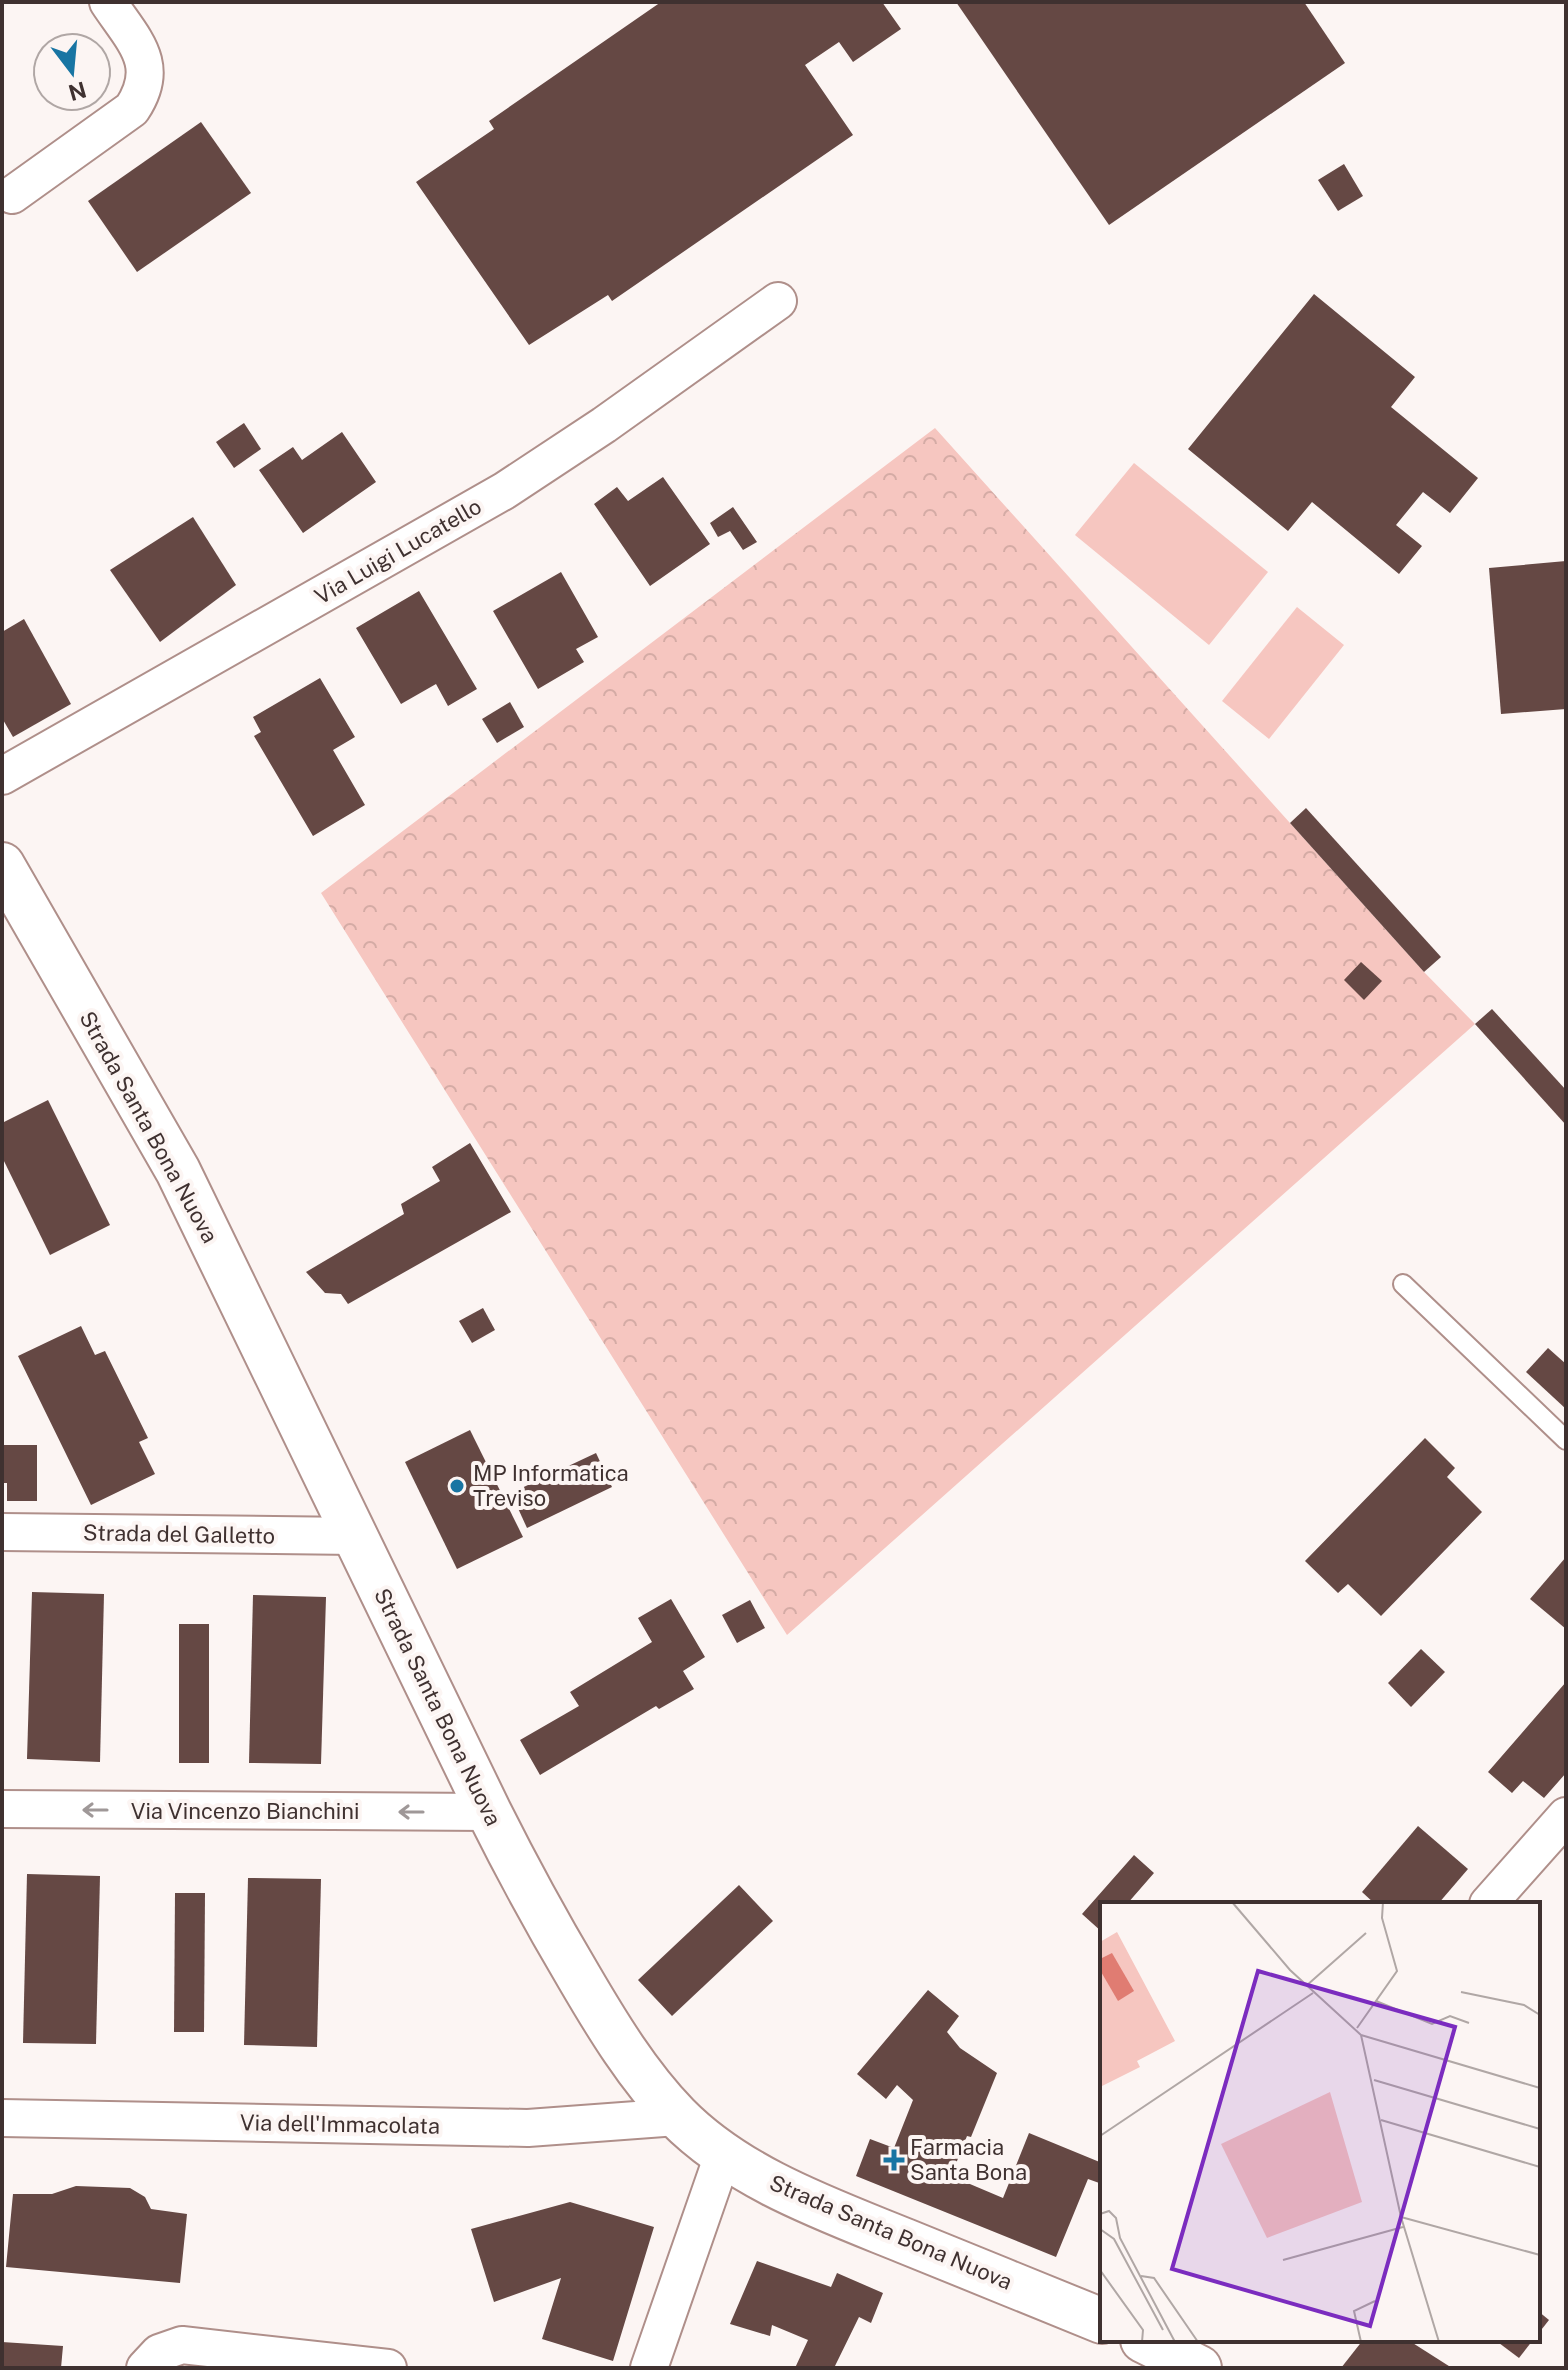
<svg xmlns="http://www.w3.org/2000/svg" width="1568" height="2370" viewBox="0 0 1568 2370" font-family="'Public Sans',sans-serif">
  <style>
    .park { fill: url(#park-crowns) }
    .garden { fill: #f6c6c0 }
    .building { fill: #654844 }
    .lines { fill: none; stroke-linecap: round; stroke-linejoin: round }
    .lane-casing { stroke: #af8f8a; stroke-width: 22 }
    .street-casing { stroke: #af8f8a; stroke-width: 40 }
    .secondary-casing { stroke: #af8f8a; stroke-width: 48 }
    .lane { stroke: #fff; stroke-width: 18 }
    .street { stroke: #fff; stroke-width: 36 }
    .secondary { stroke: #fff; stroke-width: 44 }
    .oneway { stroke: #9f9898 }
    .poi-dot { fill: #1875a3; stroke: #fcf5f3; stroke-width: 3 }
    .labels { text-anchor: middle; stroke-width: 8; stroke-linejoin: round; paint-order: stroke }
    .street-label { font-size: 22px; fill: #3f3130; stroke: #fcf5f3 }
    .poi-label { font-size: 22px; fill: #3f3130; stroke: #fcf5f3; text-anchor: start }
    .inset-road { fill: none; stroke: #b0a7a5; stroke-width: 2 }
    .view { fill: #7b2cbf; fill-opacity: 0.15; stroke: #7b2cbf; stroke-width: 4 }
    .inset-edge { fill: none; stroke: #3f3130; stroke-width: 4 }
  </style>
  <defs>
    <pattern id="park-crowns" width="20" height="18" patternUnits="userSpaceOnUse" patternTransform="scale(2)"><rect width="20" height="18" fill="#f6c6c0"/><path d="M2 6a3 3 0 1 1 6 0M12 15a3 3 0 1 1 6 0" fill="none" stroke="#d4aba5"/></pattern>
  </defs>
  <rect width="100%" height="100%" fill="#fcf5f3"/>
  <path class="park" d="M935 428 1424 972 1475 1024 787 1635 321 893Z"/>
  <g class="garden">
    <path d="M1134 463 1268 572 1209 645 1075 535Z"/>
    <path d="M1297 607 1344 645 1269 739 1222 701Z"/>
  </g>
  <g class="building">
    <path d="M661 2H882L901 29 853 62 839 42 805 65 853 135 612 301 608 295 529 345 416 182 494 129 489 121Z"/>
    <path d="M956 2H1304L1345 63 1109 225Z"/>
    <path d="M201 122 251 193 137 272 88 201Z"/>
    <path d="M1344 164 1363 196 1338 211 1318 180Z"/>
    <path d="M1314 294 1415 377 1391 407 1478 478 1450 513 1423 492 1396 525 1422 546 1399 574 1312 502 1288 531 1188 449Z"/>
    <path d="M244 423 261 449 234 468 216 442Z"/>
    <path d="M342 432 376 482 303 533 259 470 293 447 302 460Z"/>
    <path d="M663 477 710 544 650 586 594 504 617 487 628 501Z"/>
    <path d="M733 507 757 542 743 550 730 531 718 537 710 523Z"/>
    <path d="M193 517 236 585 160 642 110 570Z"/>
    <path d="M1566 561V709L1501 714 1489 568Z"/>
    <path d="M561 572 598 637 576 649 584 662 538 689 493 611Z"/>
    <path d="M419 591 477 689 448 706 436 684 401 704 356 628Z"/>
    <path d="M24 619 71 704 13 737 2 718V632Z"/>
    <path d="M320 678 355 737 333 750 365 805 313 836 254 736 261 732 253 717Z"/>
    <path d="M510 702 524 727 497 743 482 719Z"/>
    <path d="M1306 808 1441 957 1424 972 1290 823Z"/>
    <path d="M1361 962 1382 981 1364 1000 1344 980Z"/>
    <path d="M1492 1009 1566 1090V1125L1475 1024Z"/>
    <path d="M48 1100 110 1225 50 1255 2 1157V1123Z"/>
    <path d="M470 1143 511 1212 348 1304 341 1294 325 1293 306 1272 404 1214 401 1204 440 1181 432 1167Z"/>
    <path d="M483 1308 495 1330 472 1343 459 1321Z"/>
    <path d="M81 1326 95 1355 105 1351 148 1438 139 1442 155 1474 91 1505 18 1356Z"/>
    <path d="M1548 1348 1566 1364V1409L1526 1372Z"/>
    <path d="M470 1430 523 1537 457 1569 405 1462Z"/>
    <path d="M1425 1438 1455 1468 1447 1477 1482 1512 1381 1616 1348 1584 1338 1593 1305 1561Z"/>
    <path d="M2 1445H37V1501H7V1483H2Z"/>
    <path d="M596 1453 612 1487 527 1528 511 1493Z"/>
    <path d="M1566 1557V1629L1530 1599Z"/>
    <path d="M32 1592 104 1594 100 1762 27 1759Z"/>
    <path d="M253 1595 326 1597 321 1764 249 1763Z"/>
    <path d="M671 1599 705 1657 683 1671 694 1689 659 1709 656 1706 540 1775 520 1740 579 1706 570 1692 652 1642 638 1618Z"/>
    <path d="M750 1600 765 1628 737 1643 722 1615Z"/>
    <rect x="179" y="1624" width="30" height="139"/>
    <path d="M1421 1649 1445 1672 1411 1707 1388 1683Z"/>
    <path d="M1566 1682V1773L1544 1798 1523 1781 1512 1793 1488 1772Z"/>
    <path d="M1418 1826 1468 1869 1438 1904H1375L1362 1892Z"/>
    <path d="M1134 1855 1154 1873 1127 1904H1102V1932L1082 1914Z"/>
    <path d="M27 1874 100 1876 96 2044 23 2043Z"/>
    <path d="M248 1878 321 1879 317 2047 244 2045Z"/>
    <path d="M739 1885 773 1921 672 2016 638 1980Z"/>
    <path d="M175 1893H205L204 2032H174Z"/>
    <path d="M928 1990 959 2016 947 2032 960 2048 997 2073 971 2137 967 2136 951 2176 1003 2198 1029 2133 1102 2163V2184L1088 2179 1056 2257 856 2176 870 2139 894 2148 913 2100 897 2085 886 2099 857 2074Z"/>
    <path d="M76 2186 130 2188 145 2197 151 2209 187 2214 180 2283 6 2267 13 2194H52Z"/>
    <path d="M570 2202 654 2227 613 2361 542 2339 561 2278 494 2302 471 2229Z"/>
    <path d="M757 2261 831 2287 837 2273 883 2293 871 2323 859 2317 834 2368H795L808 2340 772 2325 770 2336 730 2324Z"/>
    <path d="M1538 2311 1549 2320 1538 2334Z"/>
    <path d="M1363 2340H1408L1452 2368H1341Z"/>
    <path d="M1495 2340H1533L1519 2358Z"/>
    <path d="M2 2342 63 2346 61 2368H2Z"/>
  </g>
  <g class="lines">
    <g class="lane-casing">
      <path id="lane" d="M1403 1284 1566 1440"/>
    </g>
    <g class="street-casing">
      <g id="street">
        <path d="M12 195 132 109C162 64 133 40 108 2"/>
        <path d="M2 776 504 491 604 425 778 301"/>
        <path d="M2 1532 356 1536"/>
        <path d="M2 1809 489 1812"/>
        <path d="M1488 1904 1566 1816"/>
        <path d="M2 2118 528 2128 677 2117"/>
        <path d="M145 2368 159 2353 182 2345 388 2368"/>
        <path d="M649 2368 723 2155"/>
      </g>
    </g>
    <g class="secondary-casing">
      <g id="secondary">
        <path d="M2 865 178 1171 489 1812C517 1868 547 1923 579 1977 607 2025 638 2076 677 2116 738 2178 826 2209 905 2241 971 2268 1036 2294 1102 2321"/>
        <path d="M1143 2340 1199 2368"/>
      </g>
    </g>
    <use href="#lane" class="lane"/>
    <use href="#street" class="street"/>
    <use href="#secondary" class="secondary"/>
  </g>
  <defs><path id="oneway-shaft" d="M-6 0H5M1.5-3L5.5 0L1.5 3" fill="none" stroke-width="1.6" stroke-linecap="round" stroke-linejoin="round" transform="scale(2)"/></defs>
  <g class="oneway">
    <use href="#oneway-shaft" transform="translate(95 1810) rotate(-180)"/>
    <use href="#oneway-shaft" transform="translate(411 1812) rotate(-180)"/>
  </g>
  <g class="poi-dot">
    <circle cx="457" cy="1486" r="8"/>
    <path d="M890 2148h8v8h8v8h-8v8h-8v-8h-8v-8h8z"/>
  </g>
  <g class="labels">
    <g class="street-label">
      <text transform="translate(398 551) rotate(-30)" y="8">Via Luigi Lucatello</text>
      <text transform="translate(149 1127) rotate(61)" y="8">Strada Santa Bona Nuova</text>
      <text transform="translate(179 1534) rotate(1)" y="8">Strada del Galletto</text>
      <text transform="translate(438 1707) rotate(64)" y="8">Strada Santa Bona Nuova</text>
      <text x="245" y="1819">Via Vincenzo Bianchini</text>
      <text transform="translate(340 2124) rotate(1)" y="8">Via dell'Immacolata</text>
      <text transform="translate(891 2232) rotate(23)" y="8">Strada Santa Bona Nuova</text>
    </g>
    <g class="poi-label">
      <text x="473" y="1481">MP Informatica<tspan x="473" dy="25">Treviso</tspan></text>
      <text x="910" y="2155">Farmacia<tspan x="910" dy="25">Santa Bona</tspan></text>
    </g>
  </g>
  <g transform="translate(1100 1902)">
    <rect width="440" height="440" fill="#fcf5f3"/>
    <path d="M230 190 262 300 167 336 121 242Z" fill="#f6c6c0"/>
    <path d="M17 30 75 139 37 159 40 165 0 185V40Z" fill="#f6c6c0"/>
    <path d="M12 51 34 89 18 99 0 68V57Z" fill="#e07c72"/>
    <path class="inset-road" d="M132 0 190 68 261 133 301 315 339 440M206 84 266 31M361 90 424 103 440 113M276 99 332 122 350 114 369 121M257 126 297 69 282 16 283 0M261 133 440 186M274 178 440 227M281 218 440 265M0 234 213 91M0 312 9 309 16 316 20 336 75 440M301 315 440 353M0 327 14 337 63 428M183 358 303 325M0 368 43 428 42 440M41 374 54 376 98 440M261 440 254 409 275 399"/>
    <path class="view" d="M158 69 355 125 270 424 72 367Z"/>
    <rect width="440" height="440" class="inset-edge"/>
  </g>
  <rect width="1568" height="2370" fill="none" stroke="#3f3130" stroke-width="8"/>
  <g transform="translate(72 72) rotate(164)"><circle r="38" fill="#fcf5f3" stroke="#b0a7a5" stroke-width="2"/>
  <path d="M0-6L14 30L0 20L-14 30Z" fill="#1875a3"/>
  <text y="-12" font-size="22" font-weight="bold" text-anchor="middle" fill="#3f3130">N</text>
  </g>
</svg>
